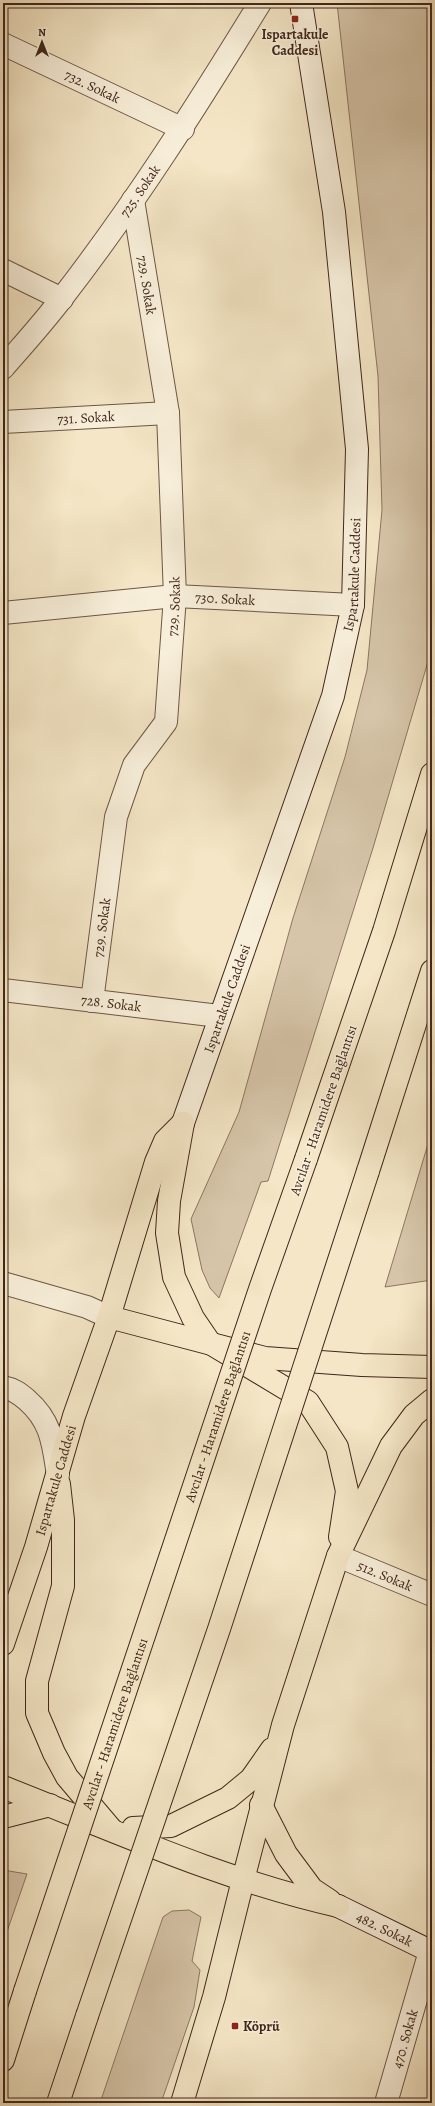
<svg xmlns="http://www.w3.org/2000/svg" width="435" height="2106" viewBox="0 0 435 2106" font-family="Alegreya,serif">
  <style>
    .green { fill: #d6c5a9; stroke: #8c7662 }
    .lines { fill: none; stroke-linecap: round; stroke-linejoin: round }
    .street-casing { stroke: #6e5646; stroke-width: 24 }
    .secondary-casing { stroke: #41261b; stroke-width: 24 }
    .primary-casing { stroke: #41261b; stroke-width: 24 }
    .highway-casing { stroke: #41261b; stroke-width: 24 }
    .street { stroke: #f8efda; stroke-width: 22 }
    .secondary { stroke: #f8efda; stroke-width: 22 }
    .primary { stroke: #f4e6c6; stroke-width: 22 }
    .highway { stroke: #f4e6c6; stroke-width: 22 }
    .highway-bridge-casing { stroke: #41261b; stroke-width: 24; stroke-linecap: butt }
    .highway-bridge { stroke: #f4e6c6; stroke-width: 22 }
    .poi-dot { fill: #8f2418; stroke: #f8efda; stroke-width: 1.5 }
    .labels { text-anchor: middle; stroke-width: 3; stroke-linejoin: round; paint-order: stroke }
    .poi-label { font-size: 14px; font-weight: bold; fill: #41261b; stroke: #f8efda }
    .street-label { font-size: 14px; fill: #41261b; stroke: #f8efda }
  </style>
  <rect width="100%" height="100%" fill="#f4e6c6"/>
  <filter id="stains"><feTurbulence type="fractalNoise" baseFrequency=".005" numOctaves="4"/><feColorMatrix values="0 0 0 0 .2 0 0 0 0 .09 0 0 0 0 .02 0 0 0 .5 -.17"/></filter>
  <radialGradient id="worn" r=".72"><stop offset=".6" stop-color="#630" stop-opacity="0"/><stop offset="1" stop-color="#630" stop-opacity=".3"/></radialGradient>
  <g class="green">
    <path d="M337 3H432V648L373 848 268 1181 261 1182 219 1298 210 1288 202 1270 191 1219 239 1112 293 918 345 757 367 670 382 510 378 376Z"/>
    <path d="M432 1132V1280L385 1287 431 1134Z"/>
    <path d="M3 1870 27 1874 3 1943Z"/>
    <path d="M189 1910 201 1917 192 1961 200 1970 194 2007 161 2103H100L163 1917 172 1911Z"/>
  </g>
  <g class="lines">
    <g class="street-casing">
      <g id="street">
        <path id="s1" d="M3 44 183 129"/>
        <path d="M3 270 62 299"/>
        <path id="s2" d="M3 368C23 345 44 322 62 298 135 204 198 104 260 3"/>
        <path id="s3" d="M3 422 168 413"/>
        <path id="s4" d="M3 613 175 596 353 605"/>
        <path id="s5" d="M3 990 219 1016"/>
        <path id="s6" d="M92 1001 116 817 134 765 166 722 175 596 168 413 133 200"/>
        <path d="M3 1283 87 1307 109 1317"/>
        <path d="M3 1387C13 1389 19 1393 27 1400 52 1422 53 1444 58 1475"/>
        <path id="s7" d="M338 1556 432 1595"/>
        <path id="s8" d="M386 2103 430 1951"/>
      </g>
    </g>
    <g class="secondary-casing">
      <g id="secondary">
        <path id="s9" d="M183 1123 333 696 353 605 357 449 334 212 301 3"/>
        <path id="s10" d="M338 1906 432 1952"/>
      </g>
    </g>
    <g class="primary-casing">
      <g id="primary">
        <path d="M183 1123 169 1201 167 1233 174 1277 193 1318 210 1343 308 1402 337 1447 347 1491 340 1537"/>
        <path d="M109 1317 265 1358 362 1365 432 1367"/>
        <path d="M59 1484 63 1520V1586L37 1681V1713L54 1753 67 1777 112 1830"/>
        <path id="s11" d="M3 1644 36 1547 74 1416 109 1317 156 1162 165 1141 183 1123"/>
        <path d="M3 1787C113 1830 222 1880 338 1906"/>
        <path d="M261 1805 286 1854 312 1889 330 1901"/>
        <path d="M3 1817 50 1805"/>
        <path d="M133 1828 171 1826 228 1798 251 1779 272 1749"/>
        <path d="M243 1880 283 1725 338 1556 391 1446 414 1415 432 1400"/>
      </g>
    </g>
    <g class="highway-casing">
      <g id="highway">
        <path d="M306 1159 384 931 432 774"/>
        <path d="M368 1171 432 971"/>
        <path d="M3 2060 25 1991"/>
        <path d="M58 2103 87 2016"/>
        <path d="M182 2103 214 1997 243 1880"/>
      </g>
    </g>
    <use href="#street" class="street"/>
    <use href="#secondary" class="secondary"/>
    <use href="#primary" class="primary"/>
    <use href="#highway" class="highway"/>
    <g class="highway-bridge-casing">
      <g id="highway-bridge">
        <path id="s12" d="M25 1991 260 1289 306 1159"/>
        <path d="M87 2016 219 1629 368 1171"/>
      </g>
    </g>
    <use href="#highway-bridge" class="highway-bridge"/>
  </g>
  <g class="poi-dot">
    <rect x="291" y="15" width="8" height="8" rx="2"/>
    <rect x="231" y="2022" width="8" height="8" rx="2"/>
  </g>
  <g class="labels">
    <g class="poi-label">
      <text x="295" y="39">Ispartakule<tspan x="295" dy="16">Caddesi</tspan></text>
      <text x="243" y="2031" text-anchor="start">Köprü</text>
    </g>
    <g class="street-label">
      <text dy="5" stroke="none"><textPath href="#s1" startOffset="99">732. Sokak</textPath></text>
      <text dy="5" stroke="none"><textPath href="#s2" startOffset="224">725. Sokak</textPath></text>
      <text transform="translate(147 285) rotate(81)" y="5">729. Sokak</text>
      <text dy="5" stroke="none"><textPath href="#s3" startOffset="83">731. Sokak</textPath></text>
      <text dy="5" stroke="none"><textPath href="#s9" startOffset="576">Ispartakule Caddesi</textPath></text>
      <text dy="5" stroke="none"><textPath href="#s4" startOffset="223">730. Sokak</textPath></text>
      <text dy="5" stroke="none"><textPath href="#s6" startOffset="410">729. Sokak</textPath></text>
      <text dy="5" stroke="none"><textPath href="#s6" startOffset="74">729. Sokak</textPath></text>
      <text dy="5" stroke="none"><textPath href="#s9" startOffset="132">Ispartakule Caddesi</textPath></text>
      <text dy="5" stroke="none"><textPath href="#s5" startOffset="109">728. Sokak</textPath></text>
      <text transform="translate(323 1110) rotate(-71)" y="5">Avcılar - Haramidere Bağlantısı</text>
      <text dy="5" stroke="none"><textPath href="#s12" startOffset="606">Avcılar - Haramidere Bağlantısı</textPath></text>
      <text dy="5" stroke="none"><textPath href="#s11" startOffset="172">Ispartakule Caddesi</textPath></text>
      <text dy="5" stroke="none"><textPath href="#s7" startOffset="51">512. Sokak</textPath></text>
      <text dy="5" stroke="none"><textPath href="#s12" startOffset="282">Avcılar - Haramidere Bağlantısı</textPath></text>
      <text dy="5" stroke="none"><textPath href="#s10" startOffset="52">482. Sokak</textPath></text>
      <text dy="5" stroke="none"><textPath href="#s8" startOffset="67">470. Sokak</textPath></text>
    </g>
  </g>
  <rect width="435" height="2106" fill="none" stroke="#f4e6c6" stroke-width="16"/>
  <rect x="4" y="4" width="427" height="2098" fill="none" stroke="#41261b" stroke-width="2"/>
  <rect x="8" y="8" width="419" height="2090" fill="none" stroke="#41261b"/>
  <g transform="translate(42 42)" stroke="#f8efda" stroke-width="3" paint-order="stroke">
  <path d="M0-3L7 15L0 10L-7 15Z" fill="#41261b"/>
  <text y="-6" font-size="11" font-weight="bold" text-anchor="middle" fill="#41261b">N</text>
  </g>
  <rect width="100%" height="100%" filter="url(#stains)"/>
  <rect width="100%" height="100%" fill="url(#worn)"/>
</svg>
